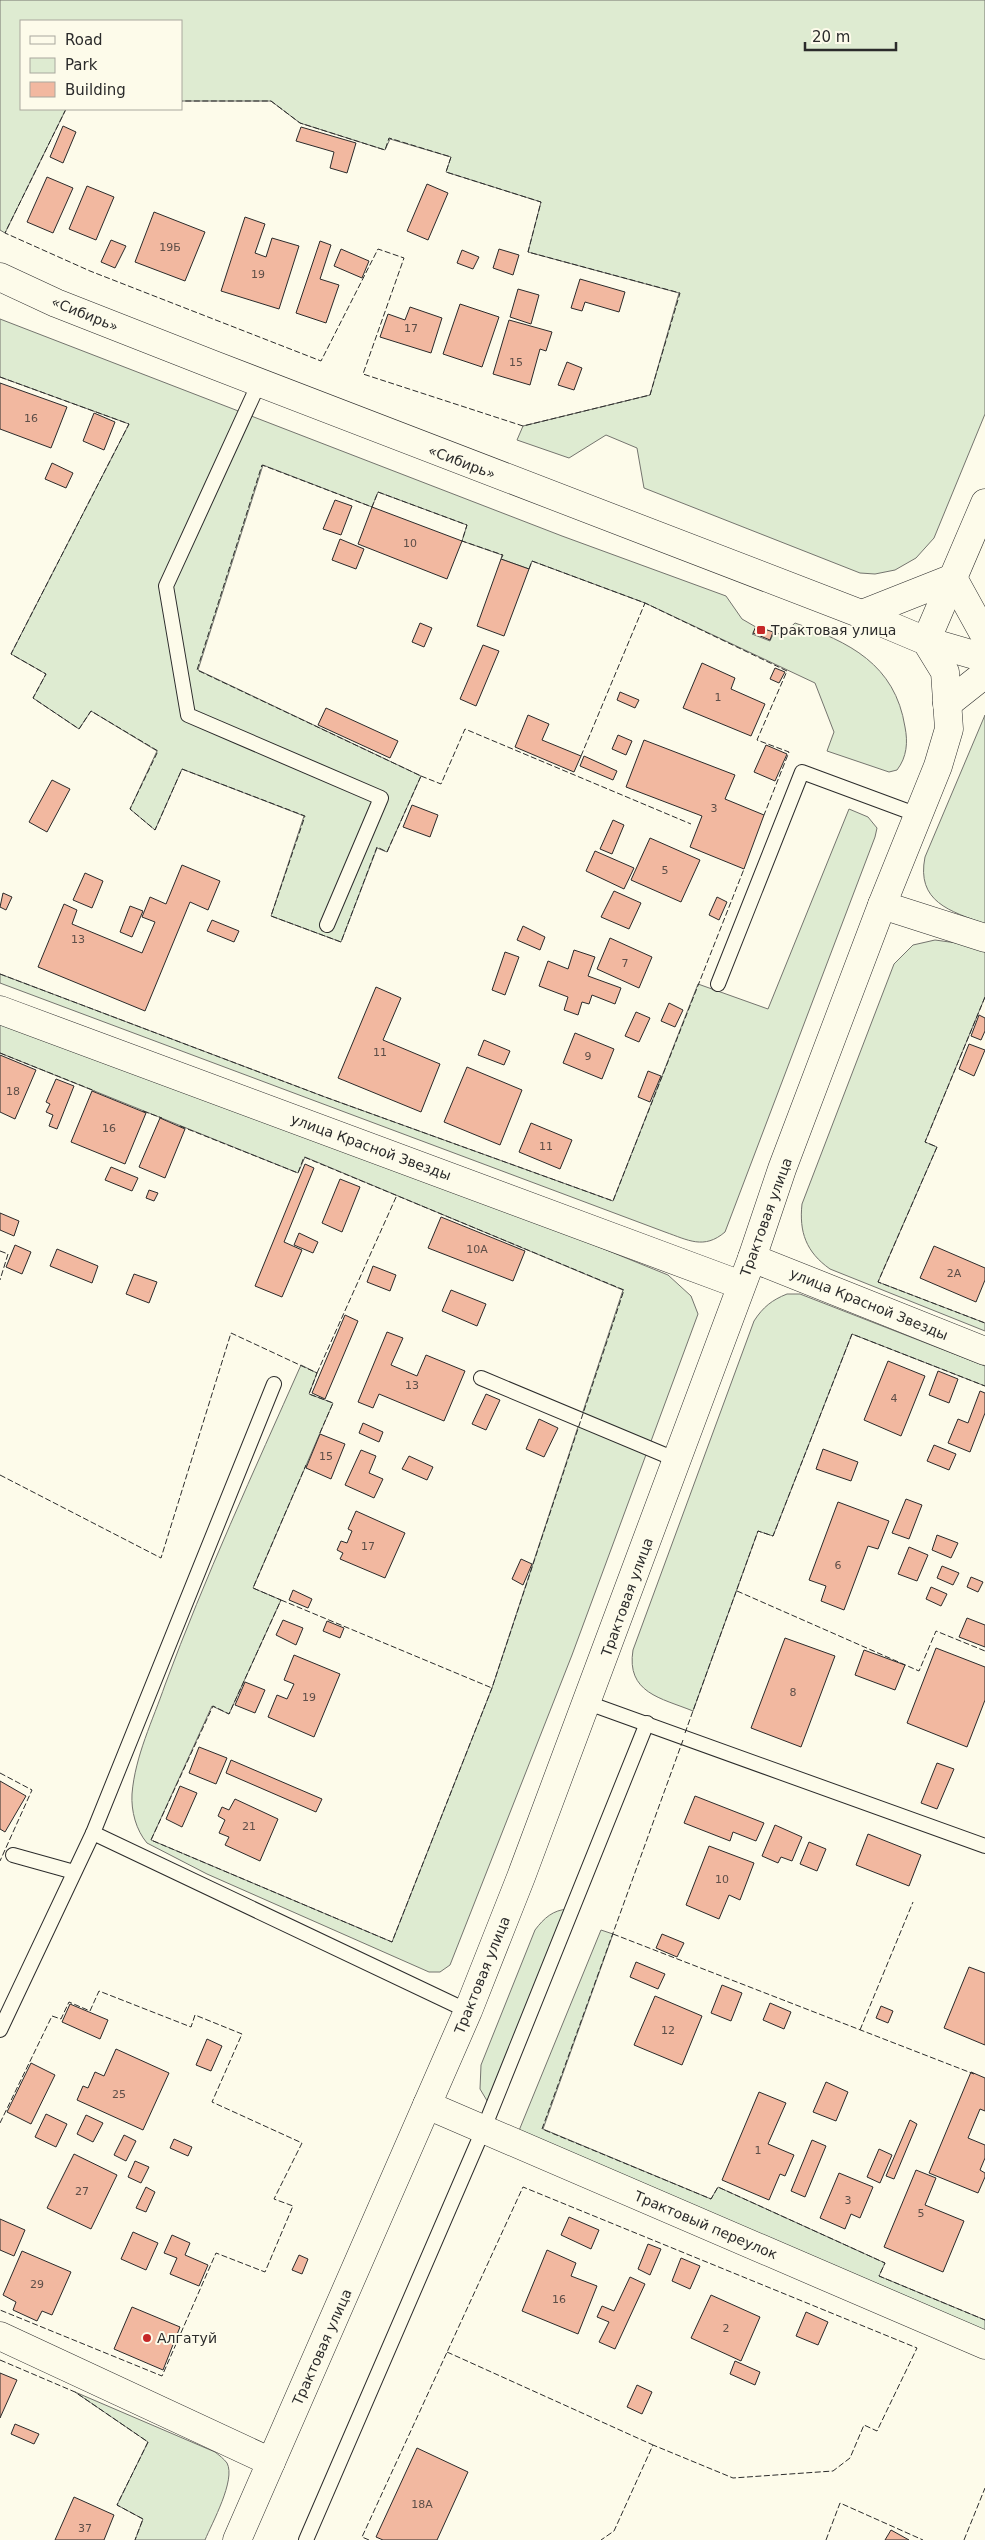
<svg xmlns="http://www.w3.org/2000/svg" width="985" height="2540" viewBox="0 0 985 2540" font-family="'DejaVu Sans',sans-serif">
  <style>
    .green { fill: #deebd1; stroke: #74746e }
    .building { fill: #f2b8a0; stroke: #2b2b2b }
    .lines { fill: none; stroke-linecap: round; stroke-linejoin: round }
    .service-casing { stroke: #2b2b2b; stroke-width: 16 }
    .minor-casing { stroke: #2b2b2b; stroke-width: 29 }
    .tertiary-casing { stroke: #2b2b2b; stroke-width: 29 }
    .trunk-casing { stroke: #2b2b2b; stroke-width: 29 }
    .service { stroke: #fdfbea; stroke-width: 14 }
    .minor { stroke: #fdfbea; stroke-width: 28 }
    .tertiary { stroke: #fdfbea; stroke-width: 28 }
    .trunk { stroke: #fdfbea; stroke-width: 28 }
    .fence { stroke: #2b2b2b; stroke-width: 1; stroke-dasharray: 6 2.5; stroke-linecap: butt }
    .poi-dot { fill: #c62828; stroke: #fdfbea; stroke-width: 2 }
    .labels { text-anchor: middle; stroke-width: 4; stroke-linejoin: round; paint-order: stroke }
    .number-label { font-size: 11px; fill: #5d4e48 }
    .street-label { font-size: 14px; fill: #2b2b2b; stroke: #fdfbea }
    .poi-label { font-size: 14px; fill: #2b2b2b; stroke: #fdfbea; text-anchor: start }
  </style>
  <rect width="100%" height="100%" fill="#fdfbea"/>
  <g class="green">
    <path d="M0 0H985V414L934 538 916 558 895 570 875 574 860 573 644 488 637 448 606 435 569 458 517 440 523 426 650 395 679 293 528 252 541 202 446 172 451 157 390 139 385 150 300 123 271 101H181V21H21V109H66L5 233 0 230Z"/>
    <path d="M0 319 562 536 726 596 742 619 761 630 752 634 770 641 774 632 782 635 795 623C849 642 895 664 905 727 908 742 907 757 897 770L889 772 827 751 834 732 815 683 645 603 532 561 529 569 501 559 502 555 462 541 467 525 378 492 372 507 263 465 198 670 421 776 387 852 377 848 341 942 271 916 304 816 182 769 155 830 130 809 157 751 91 711 79 729 33 698 46 674 11 654 129 424 0 377Z"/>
    <path d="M985 715V924C950 911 916 902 925 857Z"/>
    <path d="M849 809 868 817 877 828 875 837 725 1232C704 1250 688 1240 665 1232L0 983V974L325 1097 613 1201 698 984 768 1009Z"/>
    <path d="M935 940 964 944 985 952V997L925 1142 937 1147 878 1282 985 1323V1331L830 1269C806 1252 799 1232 802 1204L894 964 913 945Z"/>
    <path d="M0 1018 525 1217 668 1275 691 1296 698 1314 572 1655 450 1965 440 1972H429L207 1874 147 1843C136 1830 131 1811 132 1794 135 1756 153 1720 165 1685 205 1577 254 1471 301 1365L317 1373 309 1394 333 1403 253 1588 281 1600 229 1714 212 1706 151 1840 392 1942 492 1688 623 1290 305 1157 298 1173 0 1053Z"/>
    <path d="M787 1294H800L985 1366V1386L852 1334 773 1536 758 1531 693 1711C661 1698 626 1693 633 1650L754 1321C763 1307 772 1300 787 1294Z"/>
    <path d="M568 1909 489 2104 480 2089 481 2065 535 1930C544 1918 553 1910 568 1909Z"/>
    <path d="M601 1930 613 1934 543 2129 711 2199 718 2187 885 2263 879 2276 985 2320V2334L518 2133Z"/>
    <path d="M75 2392 215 2452C219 2455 224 2459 227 2463 236 2480 212 2523 205 2540H135L143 2519 117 2505 148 2442Z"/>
  </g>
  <g class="building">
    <path d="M63 126 76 132 63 163 50 157Z"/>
    <path d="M301 127 356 143 347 173 330 168 334 152 296 141Z"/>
    <path d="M47 177 73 188 53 233 27 222Z"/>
    <path d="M427 184 448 193 428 240 407 231Z"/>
    <path d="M87 186 114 197 96 240 69 229Z"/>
    <path d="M154 212 205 232 185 281 135 262Z"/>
    <path d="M245 217 265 224 255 253 266 257 272 238 299 246 279 309 221 291Z"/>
    <path d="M111 240 126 246 115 268 101 262Z"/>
    <path d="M320 241 331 245 320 279 339 285 326 323 296 313Z"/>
    <path d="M341 249 369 261 362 278 334 266Z"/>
    <path d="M499 249 519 255 513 275 493 268Z"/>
    <path d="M462 250 479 257 473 269 457 263Z"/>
    <path d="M580 279 625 292 619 312 585 302 582 311 571 308Z"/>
    <path d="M518 289 539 295 531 324 510 317Z"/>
    <path d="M460 304 499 317 482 367 443 354Z"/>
    <path d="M410 307 442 318 431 353 380 337 388 314 405 320Z"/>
    <path d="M509 320 552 332 546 351 540 349 530 385 493 374Z"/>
    <path d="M567 362 582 368 574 390 558 385Z"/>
    <path d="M0 383 67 407 51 448 0 429Z"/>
    <path d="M94 413 115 422 104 450 83 441Z"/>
    <path d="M52 463 73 473 66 488 45 479Z"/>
    <path d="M335 500 352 506 341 535 323 529Z"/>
    <path d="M372 507 462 541 447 579 358 544Z"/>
    <path d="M340 539 364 549 356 569 332 560Z"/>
    <path d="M501 559 529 569 504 636 477 626Z"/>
    <path d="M420 623 432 628 424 647 412 642Z"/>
    <path d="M756 626 773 632 770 640 753 633Z"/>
    <path d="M483 645 499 651 476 706 460 699Z"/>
    <path d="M702 663 735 678 731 689 765 704 751 736 683 708Z"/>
    <path d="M775 668 785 672 779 683 770 679Z"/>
    <path d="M620 692 639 700 635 708 617 700Z"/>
    <path d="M326 708 398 741 390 758 318 725Z"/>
    <path d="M528 715 549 724 542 740 581 756 574 772 515 747Z"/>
    <path d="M618 735 632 741 626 755 612 749Z"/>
    <path d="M644 740 735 775 725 799 764 815 744 869 690 847 702 816 626 787Z"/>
    <path d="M766 745 787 754 775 781 754 772Z"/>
    <path d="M584 756 617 771 613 780 580 766Z"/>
    <path d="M52 780 70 789 47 832 29 822Z"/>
    <path d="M412 805 438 815 430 837 403 827Z"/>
    <path d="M613 820 624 825 612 854 600 849Z"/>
    <path d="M650 838 700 860 681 902 631 880Z"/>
    <path d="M595 851 634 868 624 889 586 871Z"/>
    <path d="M182 865 220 881 208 910 190 902 145 1011 38 967 64 904 77 910 72 924 142 953 155 922 142 917 150 897 166 904Z"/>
    <path d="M85 873 103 881 92 908 73 900Z"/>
    <path d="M614 891 641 903 629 929 601 917Z"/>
    <path d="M3 893 12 897 6 910 0 907Z"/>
    <path d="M717 897 727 902 719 920 709 915Z"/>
    <path d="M130 906 143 911 132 937 120 932Z"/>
    <path d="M212 920 239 931 234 942 207 931Z"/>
    <path d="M523 926 545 937 540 950 517 940Z"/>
    <path d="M610 938 652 957 639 988 597 969Z"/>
    <path d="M574 950 595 957 588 976 621 988 615 1004 592 995 589 1004 582 1002 578 1015 564 1010 568 997 539 986 548 961 568 969Z"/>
    <path d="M505 952 519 957 505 995 492 990Z"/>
    <path d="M376 987 401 998 383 1040 440 1064 421 1112 338 1078Z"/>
    <path d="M669 1003 683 1010 675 1027 661 1021Z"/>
    <path d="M636 1012 650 1018 639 1042 625 1036Z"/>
    <path d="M979 1015 985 1018V1031L981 1040 971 1036Z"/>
    <path d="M575 1033 614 1049 602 1079 563 1063Z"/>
    <path d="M484 1040 510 1051 504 1065 478 1055Z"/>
    <path d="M969 1044 985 1050 974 1076 959 1069Z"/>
    <path d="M0 1055 36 1070 15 1119 0 1112Z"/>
    <path d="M467 1067 522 1090 500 1145 444 1122Z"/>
    <path d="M648 1071 661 1076 650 1102 638 1097Z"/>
    <path d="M56 1079 74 1086 57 1129 49 1126 53 1115 46 1112 50 1104 46 1102Z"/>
    <path d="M92 1091 146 1113 125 1164 71 1142Z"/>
    <path d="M160 1118 185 1129 165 1178 139 1167Z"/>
    <path d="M531 1123 572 1140 560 1169 519 1152Z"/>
    <path d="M305 1164 314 1168 284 1242 302 1250 282 1297 255 1286Z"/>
    <path d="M111 1167 138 1178 132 1191 105 1180Z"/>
    <path d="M340 1179 360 1187 342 1232 322 1223Z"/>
    <path d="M149 1190 158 1193 154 1201 146 1198Z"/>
    <path d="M0 1213 19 1221 14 1236 0 1230Z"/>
    <path d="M441 1217 525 1251 513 1281 428 1248Z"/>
    <path d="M299 1233 318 1242 313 1253 294 1245Z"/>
    <path d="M15 1245 31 1252 22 1274 6 1267Z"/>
    <path d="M934 1246 985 1268V1280L976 1302 920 1278Z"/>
    <path d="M57 1249 98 1266 92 1283 50 1266Z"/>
    <path d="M373 1266 396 1275 390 1291 367 1282Z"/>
    <path d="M134 1274 157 1282 149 1303 126 1294Z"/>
    <path d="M451 1290 486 1304 477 1326 442 1311Z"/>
    <path d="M345 1315 358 1321 325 1399 312 1393Z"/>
    <path d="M387 1332 403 1338 391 1365 417 1376 426 1355 465 1371 444 1421 379 1394 373 1408 358 1402Z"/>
    <path d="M888 1361 925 1376 901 1436 864 1420Z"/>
    <path d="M938 1371 958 1379 949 1403 929 1395Z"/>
    <path d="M980 1391 985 1393V1413L970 1452 948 1443 958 1419 968 1423Z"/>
    <path d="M486 1394 500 1400 486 1430 472 1424Z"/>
    <path d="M539 1419 558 1428 544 1457 526 1449Z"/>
    <path d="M363 1423 383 1432 379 1442 359 1433Z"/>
    <path d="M320 1434 345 1444 331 1479 306 1468Z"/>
    <path d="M934 1445 956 1454 949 1470 927 1461Z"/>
    <path d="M823 1449 858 1462 851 1481 816 1469Z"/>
    <path d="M361 1450 376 1456 369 1473 383 1479 374 1498 345 1485Z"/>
    <path d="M409 1456 433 1467 427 1480 402 1469Z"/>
    <path d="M906 1499 922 1505 909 1539 892 1533Z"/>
    <path d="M838 1502 889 1521 878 1549 868 1546 844 1610 821 1601 826 1586 809 1580Z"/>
    <path d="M356 1511 405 1533 385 1578 340 1559 343 1553 337 1550 341 1541 347 1543 352 1531 348 1529Z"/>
    <path d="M937 1535 958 1543 951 1558 932 1550Z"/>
    <path d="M909 1547 928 1555 917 1581 898 1574Z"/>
    <path d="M521 1559 532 1564 523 1585 512 1579Z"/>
    <path d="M942 1566 959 1573 953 1585 937 1578Z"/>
    <path d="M971 1577 983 1582 978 1592 967 1587Z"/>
    <path d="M931 1587 947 1594 941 1606 926 1599Z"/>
    <path d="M293 1590 312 1599 308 1608 289 1600Z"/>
    <path d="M967 1618 985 1625V1647L959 1637Z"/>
    <path d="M283 1620 303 1628 296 1645 276 1635Z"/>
    <path d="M327 1621 344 1628 340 1638 323 1631Z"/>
    <path d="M785 1638 835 1656 801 1747 751 1728Z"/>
    <path d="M936 1648 985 1667V1700L967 1747 907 1723Z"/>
    <path d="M864 1650 905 1665 895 1690 855 1675Z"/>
    <path d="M294 1655 340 1674 314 1737 268 1717 277 1695 287 1699 294 1684 284 1680Z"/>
    <path d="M245 1682 265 1690 255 1713 235 1705Z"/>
    <path d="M199 1747 227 1758 216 1784 189 1773Z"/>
    <path d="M231 1760 322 1799 316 1812 226 1773Z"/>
    <path d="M937 1763 954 1769 937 1809 921 1803Z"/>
    <path d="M0 1781 26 1796 5 1832 0 1829Z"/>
    <path d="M180 1786 197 1793 182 1827 166 1819Z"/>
    <path d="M695 1796 764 1823 756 1841 733 1832 730 1841 684 1823Z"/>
    <path d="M235 1799 278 1819 260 1861 225 1845 229 1837 219 1833 225 1820 218 1816 222 1807 229 1810Z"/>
    <path d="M775 1825 802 1837 792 1861 781 1857 778 1863 762 1856Z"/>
    <path d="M868 1834 921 1855 909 1886 856 1865Z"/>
    <path d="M809 1842 826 1849 817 1871 800 1864Z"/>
    <path d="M709 1846 754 1863 740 1900 729 1895 719 1919 686 1905Z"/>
    <path d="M662 1934 684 1943 677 1957 656 1948Z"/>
    <path d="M636 1962 665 1974 658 1989 630 1977Z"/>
    <path d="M969 1967 985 1973V2045L944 2028Z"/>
    <path d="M722 1985 742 1993 731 2021 711 2013Z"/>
    <path d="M655 1996 702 2016 682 2065 634 2045Z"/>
    <path d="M770 2003 791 2012 784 2029 763 2020Z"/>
    <path d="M70 2004 108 2020 100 2039 62 2022Z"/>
    <path d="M881 2006 893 2011 888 2023 876 2018Z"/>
    <path d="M207 2039 222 2046 211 2071 196 2065Z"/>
    <path d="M116 2049 169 2073 143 2130 77 2100 83 2086 88 2088 95 2072 104 2076Z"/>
    <path d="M31 2063 55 2075 31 2124 7 2112Z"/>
    <path d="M971 2072 985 2078V2111L980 2109 968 2138 985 2145V2158L980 2170 985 2173V2177L978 2193 929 2173Z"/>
    <path d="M826 2082 848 2092 836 2121 813 2112Z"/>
    <path d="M759 2092 786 2103 768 2144 794 2155 785 2176 780 2174 769 2200 722 2180Z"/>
    <path d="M46 2114 67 2124 56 2147 35 2137Z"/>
    <path d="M86 2115 103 2123 93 2142 77 2134Z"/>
    <path d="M910 2120 917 2124 894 2179 886 2176Z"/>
    <path d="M124 2135 136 2141 126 2161 114 2155Z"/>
    <path d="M174 2139 192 2147 188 2156 170 2148Z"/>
    <path d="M812 2140 826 2146 805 2197 791 2191Z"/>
    <path d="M879 2149 892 2155 880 2183 867 2177Z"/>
    <path d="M74 2154 117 2175 91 2229 47 2208Z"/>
    <path d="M135 2161 149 2167 141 2183 128 2177Z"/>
    <path d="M916 2170 936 2178 925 2205 964 2221 943 2272 884 2247Z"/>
    <path d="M839 2173 873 2187 860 2218 851 2214 845 2229 820 2218Z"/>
    <path d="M146 2187 155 2192 146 2212 136 2208Z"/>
    <path d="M569 2217 599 2230 591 2249 561 2235Z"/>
    <path d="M0 2219 25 2230 14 2256 0 2250Z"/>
    <path d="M133 2232 158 2243 146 2270 121 2259Z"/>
    <path d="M172 2235 190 2243 185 2255 208 2265 199 2286 170 2274 177 2258 164 2253Z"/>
    <path d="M648 2244 661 2249 650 2275 638 2269Z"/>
    <path d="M547 2250 576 2263 571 2276 597 2286 578 2334 522 2311Z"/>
    <path d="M22 2251 71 2272 52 2315 42 2311 37 2321 13 2310 16 2302 3 2295Z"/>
    <path d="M299 2255 308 2259 302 2274 292 2270Z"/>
    <path d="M681 2258 700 2266 690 2289 672 2281Z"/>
    <path d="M630 2277 645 2284 615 2349 599 2342 609 2322 597 2317 602 2306 614 2311Z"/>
    <path d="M711 2295 760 2317 741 2361 691 2338Z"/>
    <path d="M132 2307 180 2327 163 2370 114 2349Z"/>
    <path d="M806 2312 828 2322 818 2345 796 2336Z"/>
    <path d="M735 2361 760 2372 755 2385 730 2374Z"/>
    <path d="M0 2373 17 2380 0 2418Z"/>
    <path d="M637 2385 652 2392 642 2414 627 2407Z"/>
    <path d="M15 2424 39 2434 34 2444 11 2434Z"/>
    <path d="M417 2448 468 2472 437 2540H383L376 2537Z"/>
    <path d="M74 2497 114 2515 104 2540H55Z"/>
    <path d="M891 2530 909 2540H885Z"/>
  </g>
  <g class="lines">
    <g class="service-casing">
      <g id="service">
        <path d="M259 383 166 586 188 715 381 798 327 925"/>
        <path d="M718 984 802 772 918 815"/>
        <path d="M481 1378 677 1460"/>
        <path d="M274 1384 93 1833 468 2011"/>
        <path d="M588 1703 985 1846"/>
        <path d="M13 1855 74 1872"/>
        <path d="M0 2030 93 1833"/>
        <path d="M306 2540 484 2128 647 1723"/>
      </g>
    </g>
    <g class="minor-casing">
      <g id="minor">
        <path d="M862 614 953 578 985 636"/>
        <path d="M926 641 985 503"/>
        <path d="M947 704 985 674"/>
        <path d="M882 905 985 938"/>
        <path d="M0 1010 741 1285"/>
        <path d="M752 1258 985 1351"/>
        <path d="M427 2105 985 2345"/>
        <path d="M0 2336 271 2462"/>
      </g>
    </g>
    <g class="tertiary-casing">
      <path id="tertiary" d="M926 641 985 658"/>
    </g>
    <g class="trunk-casing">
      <path id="trunk" d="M0 277 56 303 214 365 869 617 926 641 945 672 949 729 938 766 882 905 782 1169 752 1258 521 1877 468 2011 237 2540"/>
    </g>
    <use href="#service" class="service"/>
    <use href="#minor" class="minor"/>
    <use href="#tertiary" class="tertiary"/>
    <use href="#trunk" class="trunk"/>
    <g class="fence">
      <path d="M66 109 5 233 90 271 321 361 378 249 404 258 363 374 523 426 650 395 680 293 528 252 541 202 446 172 451 157 389 138 385 150 300 123 271 101H181"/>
      <path d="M0 377 129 424 11 654 46 674 33 698 79 729 91 711 158 751 130 809 155 830 182 769 305 816 271 916 341 942 377 847 387 852 421 776 197 670 262 465 372 507 378 492 467 525 462 541 503 555 501 559"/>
      <path d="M529 569 532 561 645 603 787 671 757 740 789 752 764 815"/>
      <path d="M581 756 645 603"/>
      <path d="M421 776 441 784 465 729 691 824"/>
      <path d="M0 974 325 1097 613 1201 744 869"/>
      <path d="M985 997 925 1142 937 1147 878 1282 985 1323"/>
      <path d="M0 1053 95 1091"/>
      <path d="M143 1111 162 1118"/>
      <path d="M180 1126 298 1173 304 1157 624 1290 492 1688 392 1942 151 1840 213 1706 229 1714 281 1600 253 1588 306 1465"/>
      <path d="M0 1251 8 1254 0 1280"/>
      <path d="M317 1373 397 1195"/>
      <path d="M0 1475 161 1558 231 1333 317 1373 309 1394 333 1403 319 1435"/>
      <path d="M737 1591 919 1671 936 1631 985 1651"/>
      <path d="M281 1600 492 1688"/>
      <path d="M685 1733 758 1531 773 1536 852 1334 985 1386"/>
      <path d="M683 1740 542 2129 711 2199 718 2187 885 2263 879 2276 985 2320"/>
      <path d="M0 1773 32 1790 0 1861"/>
      <path d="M613 1934 974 2074"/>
      <path d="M860 2030 913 1902"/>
      <path d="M0 2123 52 2016 61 2019 69 2002 90 2011 99 1991 191 2027 195 2015 242 2034 212 2102 302 2143 274 2199 293 2206 265 2272 216 2253 162 2376 0 2310"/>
      <path d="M447 2352 653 2445"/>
      <path d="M0 2360 75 2392 148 2442 117 2505 143 2519 135 2540"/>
      <path d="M369 2540 362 2537 523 2187 917 2348 877 2431 864 2425 850 2458 833 2471 733 2478 653 2445 614 2531 601 2540"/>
      <path d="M826 2540 840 2503 923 2540"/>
      <path d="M964 2540 985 2488"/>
    </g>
  </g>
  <g class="poi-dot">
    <rect x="756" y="625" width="10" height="10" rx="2.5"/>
    <circle cx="147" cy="2338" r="5"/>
  </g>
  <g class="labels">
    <g class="number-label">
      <text x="170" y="251">19Б</text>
      <text x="258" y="278">19</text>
      <text x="411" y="332">17</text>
      <text x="516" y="366">15</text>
      <text x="31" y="422">16</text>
      <text x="410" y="547">10</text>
      <text x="718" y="701">1</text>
      <text x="714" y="812">3</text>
      <text x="665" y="874">5</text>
      <text x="78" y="943">13</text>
      <text x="625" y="967">7</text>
      <text x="380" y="1056">11</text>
      <text x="588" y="1060">9</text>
      <text x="13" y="1095">18</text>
      <text x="109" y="1132">16</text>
      <text x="546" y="1150">11</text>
      <text x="477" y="1253">10А</text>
      <text x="954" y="1277">2А</text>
      <text x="412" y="1389">13</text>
      <text x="894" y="1402">4</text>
      <text x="326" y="1460">15</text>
      <text x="368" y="1550">17</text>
      <text x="838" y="1569">6</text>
      <text x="793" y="1696">8</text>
      <text x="309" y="1701">19</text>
      <text x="249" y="1830">21</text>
      <text x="722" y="1883">10</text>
      <text x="668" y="2034">12</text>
      <text x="119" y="2098">25</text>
      <text x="758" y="2154">1</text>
      <text x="82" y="2195">27</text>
      <text x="848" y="2204">3</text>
      <text x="921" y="2217">5</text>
      <text x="37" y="2288">29</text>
      <text x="559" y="2303">16</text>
      <text x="726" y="2332">2</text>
      <text x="422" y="2508">18А</text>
      <text x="85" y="2532">37</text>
    </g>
    <g class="street-label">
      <text transform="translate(85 314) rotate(22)" y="5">«Сибирь»</text>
      <text transform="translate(462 462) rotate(21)" y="5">«Сибирь»</text>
      <text transform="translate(371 1147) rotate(20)" y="5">улица Красной Звезды</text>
      <text transform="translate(766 1217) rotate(-70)" y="5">Трактовая улица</text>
      <text transform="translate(869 1304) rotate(22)" y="5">улица Красной Звезды</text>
      <text transform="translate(627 1597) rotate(-70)" y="5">Трактовая улица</text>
      <text transform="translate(482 1975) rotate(-68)" y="5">Трактовая улица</text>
      <text transform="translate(706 2225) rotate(23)" y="5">Трактовый переулок</text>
      <text transform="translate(322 2347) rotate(-66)" y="5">Трактовая улица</text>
    </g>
    <g class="poi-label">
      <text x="771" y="635">Трактовая улица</text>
      <text x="157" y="2343">Алгатуй</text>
    </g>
  </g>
  <rect x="20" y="20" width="162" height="90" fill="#fdfbea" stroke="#a9a89e"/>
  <rect x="30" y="36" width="25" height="8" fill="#fdfbea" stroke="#a9a89e"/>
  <text x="65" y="45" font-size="15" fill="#2b2b2b">Road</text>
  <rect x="30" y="58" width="25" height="15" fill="#deebd1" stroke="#a9a89e"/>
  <text x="65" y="70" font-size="15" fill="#2b2b2b">Park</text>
  <rect x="30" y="82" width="25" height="15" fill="#f2b8a0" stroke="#a9a89e"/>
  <text x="65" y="95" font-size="15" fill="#2b2b2b">Building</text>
  <path d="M805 42v8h91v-8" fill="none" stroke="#2b2b2b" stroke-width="2.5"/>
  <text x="812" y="42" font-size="15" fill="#2b2b2b" stroke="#fdfbea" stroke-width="4" paint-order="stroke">20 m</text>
</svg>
